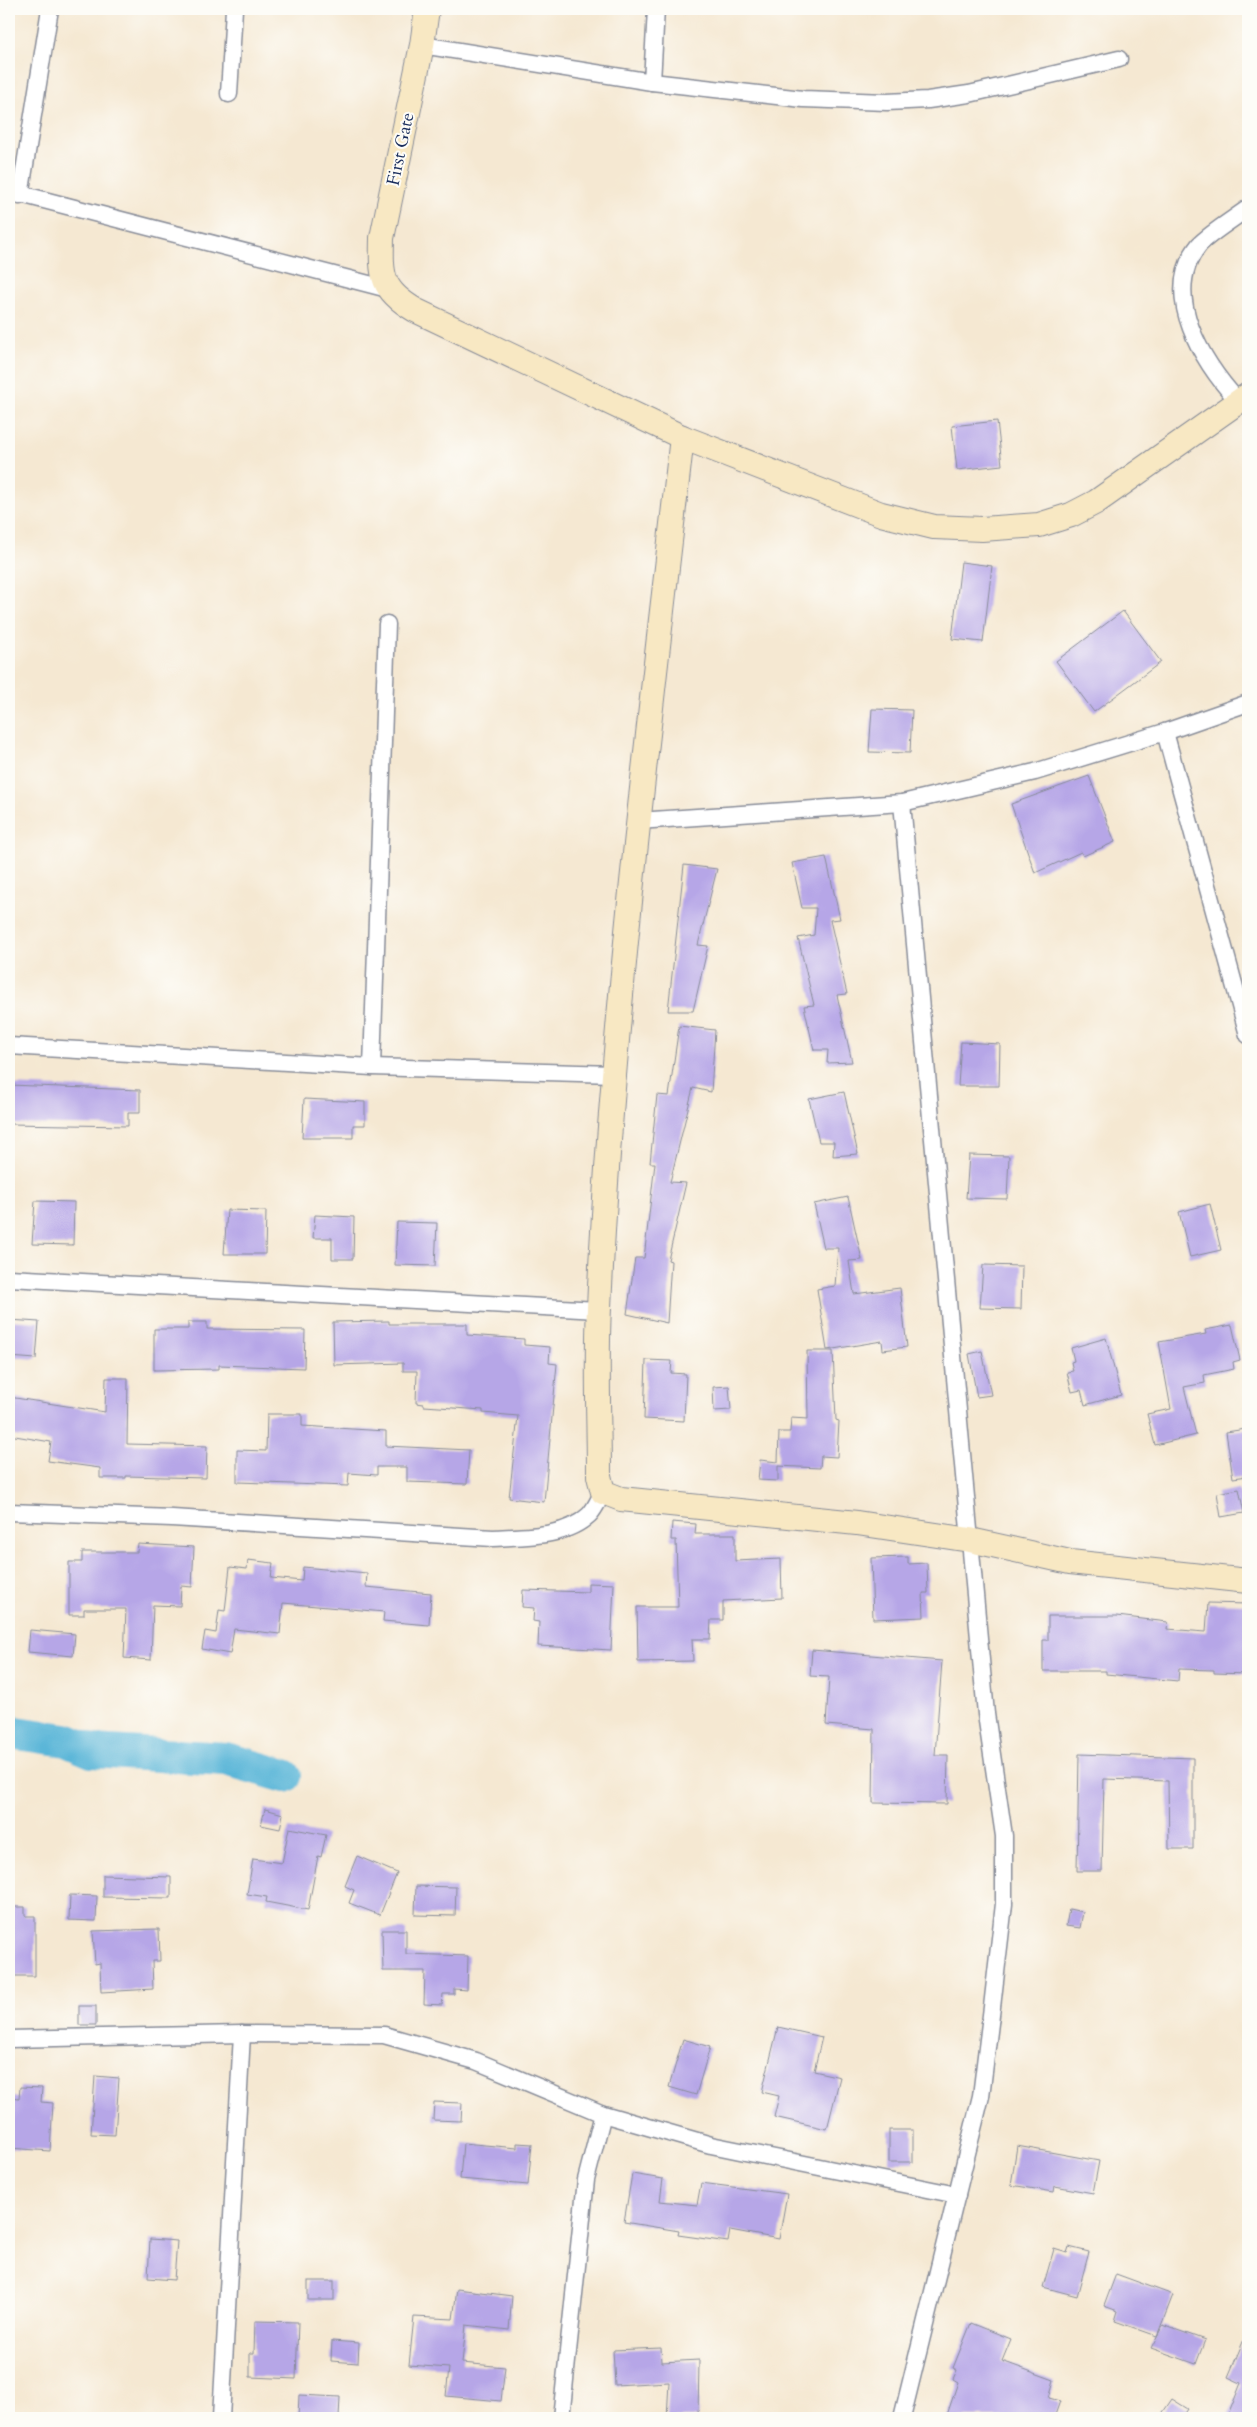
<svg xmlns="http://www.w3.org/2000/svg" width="1257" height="2427" viewBox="0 0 1257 2427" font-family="Cardo,serif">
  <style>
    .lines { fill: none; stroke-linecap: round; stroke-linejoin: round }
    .river { stroke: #5ab6d8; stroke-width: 34 }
    .building { fill: #b6a6e7 }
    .street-casing { stroke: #888c98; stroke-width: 19 }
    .secondary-casing { stroke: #888c98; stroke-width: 26 }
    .street { stroke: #fff; stroke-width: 16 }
    .secondary { stroke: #f8e8c3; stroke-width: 24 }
    .labels { text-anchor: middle; stroke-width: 4; stroke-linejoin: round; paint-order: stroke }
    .street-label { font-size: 18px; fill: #1b2f5e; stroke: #fdfcf7 }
  </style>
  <rect width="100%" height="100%" fill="#fdfcf7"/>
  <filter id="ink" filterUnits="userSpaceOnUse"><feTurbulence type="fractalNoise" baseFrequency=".02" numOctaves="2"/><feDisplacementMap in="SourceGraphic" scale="10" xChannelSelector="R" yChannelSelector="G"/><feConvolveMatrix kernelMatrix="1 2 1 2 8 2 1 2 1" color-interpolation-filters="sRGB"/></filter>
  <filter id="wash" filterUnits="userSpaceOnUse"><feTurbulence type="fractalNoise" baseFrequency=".0096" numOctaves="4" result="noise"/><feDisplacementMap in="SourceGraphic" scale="20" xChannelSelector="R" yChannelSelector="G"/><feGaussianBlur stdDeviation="1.12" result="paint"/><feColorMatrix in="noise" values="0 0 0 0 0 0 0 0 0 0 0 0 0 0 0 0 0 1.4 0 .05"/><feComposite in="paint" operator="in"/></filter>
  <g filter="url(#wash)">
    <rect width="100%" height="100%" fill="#f5e8d2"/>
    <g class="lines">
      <path class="river" d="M9 1732 66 1740 92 1751 226 1759 285 1776"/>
    </g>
    <g id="blocks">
      <g class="building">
        <path d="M997 421 1002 465 957 470 952 426Z"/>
        <path d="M961 562 992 566 983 642 952 639Z"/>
        <path d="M1123 611 1161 662 1094 712 1056 661Z"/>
        <path d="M872 709 912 710 910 753 869 752Z"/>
        <path d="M1089 776 1115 842 1083 856 1081 852 1035 873 1011 804Z"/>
        <path d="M826 857 840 919 830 920 847 994 837 995 852 1062 827 1063 828 1050H814L804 1006 814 1005 798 938 814 935 816 908H802L792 863Z"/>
        <path d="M684 865 717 869 698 945 708 946 693 1011H668Z"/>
        <path d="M679 1026 715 1030 711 1092 693 1088 670 1182 686 1183 668 1260 671 1261 667 1323 627 1314 635 1258H644L655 1163H650L657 1095 669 1096Z"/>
        <path d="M961 1042 1000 1044 999 1086H958Z"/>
        <path d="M9 1085 140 1090V1113H128V1126L9 1124Z"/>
        <path d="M844 1092 858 1154 833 1156 834 1142H819L809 1099Z"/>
        <path d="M304 1099 365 1102V1125H353V1138H302Z"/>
        <path d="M969 1155 1009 1156 1007 1199 966 1198Z"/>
        <path d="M848 1197 862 1260 849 1261 854 1294 900 1288 907 1347 883 1350 882 1341 827 1350 817 1289 835 1286 838 1248H824L814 1204Z"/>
        <path d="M35 1201 74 1202 73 1245 32 1244Z"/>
        <path d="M1210 1204 1221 1250 1190 1257 1179 1212Z"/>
        <path d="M227 1210 266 1211 265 1254H224Z"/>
        <path d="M315 1215 354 1217 353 1259H332V1238H313Z"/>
        <path d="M397 1222 437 1223 435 1266 395 1265Z"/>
        <path d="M983 1265 1022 1266 1021 1309 980 1308Z"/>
        <path d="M9 1320 39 1322 36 1359 9 1357Z"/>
        <path d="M389 1321V1324H467V1335L524 1339V1345L550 1347 549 1363 557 1364 544 1502 509 1498 518 1416 483 1413V1410L424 1406V1404L416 1403 417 1371H403V1363L334 1365 333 1322Z"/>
        <path d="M188 1322H207V1329L305 1330 304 1368 219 1365V1369L154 1370V1329H188Z"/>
        <path d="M1232 1325 1240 1360 1233 1362 1234 1369 1204 1375 1205 1383 1184 1387 1196 1435 1155 1445 1147 1414 1171 1409 1159 1342 1206 1334 1205 1330Z"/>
        <path d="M1106 1338 1121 1395 1085 1405 1081 1390 1072 1392 1067 1372 1073 1371 1071 1362 1074 1361 1071 1348Z"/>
        <path d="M807 1351H833L836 1420 839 1421 837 1457 821 1456 820 1468 778 1466V1481L758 1480 760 1460 778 1462 779 1432H790L791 1418 808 1419Z"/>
        <path d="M982 1351 991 1395 977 1397 969 1354Z"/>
        <path d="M646 1360 672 1361 671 1373 686 1374 684 1421 644 1419Z"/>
        <path d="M106 1378H128L127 1444 207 1446 206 1478 126 1476V1478H100V1468L48 1461 51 1442 9 1435V1397L105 1412Z"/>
        <path d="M729 1386 731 1410 714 1411 713 1387Z"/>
        <path d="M267 1414H302V1426L386 1431V1446L469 1450 467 1484 407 1482V1467H377V1475L349 1473 348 1486 237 1482V1450L266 1451Z"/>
        <path d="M1246 1429 1248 1476 1233 1478 1226 1432Z"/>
        <path d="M1239 1489 1244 1513 1221 1517 1217 1493Z"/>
        <path d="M672 1522 696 1524 695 1534H735V1561L781 1559 782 1598 723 1601V1620H711L710 1639H692L693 1661 638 1662 637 1607H678L676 1540H671Z"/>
        <path d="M138 1544 194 1547 192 1587 181 1586 180 1606 153 1605 151 1660 124 1658 126 1609H84V1615H69V1562H82V1552H137Z"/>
        <path d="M908 1557V1564L927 1563 928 1593H923L924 1617 873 1619 871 1558Z"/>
        <path d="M248 1560 273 1563 271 1578 302 1581 303 1567 367 1573 366 1587 431 1593 429 1625 383 1621 384 1612 283 1603 280 1634 234 1629 230 1654 202 1649 205 1631 216 1633 219 1610 225 1611 230 1567 247 1569Z"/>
        <path d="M588 1583 614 1584 611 1650 538 1646 539 1622 533 1621 534 1608 522 1607 523 1590 588 1592Z"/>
        <path d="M1208 1603 1248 1604V1674L1214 1673V1670L1179 1669 1178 1681 1106 1674V1671H1043V1640H1048V1616H1117L1168 1622 1167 1629 1206 1632Z"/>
        <path d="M30 1630 75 1634 73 1656 28 1652Z"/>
        <path d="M812 1650 942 1661 935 1755H948L947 1804 873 1803 874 1729 826 1725 829 1677 810 1676Z"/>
        <path d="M1079 1754 1193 1758V1849H1169L1168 1781 1104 1779 1102 1871H1077Z"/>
        <path d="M265 1809 283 1814 280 1829 261 1825Z"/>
        <path d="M289 1828 326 1835 321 1857 318 1856 308 1910 266 1902 267 1897 247 1894 253 1859 282 1863Z"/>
        <path d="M357 1856 397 1873 380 1915 349 1903 354 1890 345 1886Z"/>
        <path d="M103 1875 171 1877V1898L103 1897Z"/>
        <path d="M416 1886 456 1887 455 1916 415 1915Z"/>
        <path d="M70 1895 97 1896 96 1921 69 1920Z"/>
        <path d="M9 1907H25V1916H35V1976H12L13 1933H9Z"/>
        <path d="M1069 1909 1083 1912 1080 1928 1066 1926Z"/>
        <path d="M159 1929 160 1961H152L153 1989 101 1992 100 1963 95 1964 93 1931Z"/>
        <path d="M382 1930H406V1954L468 1956 467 1990 454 1989V1994H443L442 2005 424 2004 425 1971H383Z"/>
        <rect x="79" y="2006" width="17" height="19"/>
        <path d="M778 2027 822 2037 814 2071 840 2077 827 2129 774 2117 779 2096 762 2092Z"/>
        <path d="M683 2039 710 2047 696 2095 669 2087Z"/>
        <path d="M95 2076 119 2078 115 2135 91 2134Z"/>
        <path d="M20 2087 42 2088 41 2102 53 2103 50 2151 9 2148V2103H12V2097L19 2098Z"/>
        <path d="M434 2102 462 2103 461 2121 433 2120Z"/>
        <rect x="889" y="2130" width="24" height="32"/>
        <path d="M463 2143 517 2148V2143L532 2144 528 2185 460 2179Z"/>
        <path d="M1017 2146 1099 2161 1093 2193 1055 2186 1054 2192 1011 2185Z"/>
        <path d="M632 2174 663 2179 660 2201 697 2205 701 2183 787 2194 779 2239 730 2230 728 2242 678 2235 679 2231 624 2222Z"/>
        <path d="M150 2239 177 2241 174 2280 148 2278Z"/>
        <path d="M1069 2247 1089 2252 1077 2296 1043 2287 1054 2249 1067 2253Z"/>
        <path d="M1116 2274 1173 2295 1157 2336 1115 2321 1118 2311 1104 2306Z"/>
        <rect x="308" y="2281" width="26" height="19"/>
        <path d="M457 2289 512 2296 509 2330 466 2325 462 2363 505 2367 501 2401 446 2396 449 2368 409 2365 414 2317 453 2319Z"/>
        <path d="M255 2321 298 2322 296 2379 250 2377V2353H254Z"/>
        <path d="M971 2323 1011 2339 1002 2361 1054 2380 1049 2398 1060 2401 1054 2418H946L958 2382 953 2379 957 2370 953 2368Z"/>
        <path d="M1163 2325 1205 2340 1196 2364 1151 2348Z"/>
        <path d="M1248 2330V2418H1227L1241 2383 1228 2377Z"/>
        <path d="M332 2341 359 2343 358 2363 331 2361Z"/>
        <path d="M661 2348 662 2362 699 2360 698 2418H667L669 2382 615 2385 613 2350Z"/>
        <path d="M299 2395 340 2397 339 2418H298Z"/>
        <path d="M1172 2399 1188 2409 1182 2418H1159Z"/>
      </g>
    </g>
  </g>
  <g filter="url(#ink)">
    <use href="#blocks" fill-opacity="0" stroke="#888c98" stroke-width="1"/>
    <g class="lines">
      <g class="street-casing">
        <g id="street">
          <path d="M422 45 652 82 656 9"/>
          <path d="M652 82 803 99 887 102 928 100 969 94 1119 59"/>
          <path d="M229 94 234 9"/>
          <path d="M9 191 388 289"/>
          <path d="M20 196 50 9"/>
          <path d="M1239 402C1204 364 1159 295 1199 245 1209 234 1235 218 1248 208"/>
          <path d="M1165 732 1248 1035"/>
          <path d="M902 803 986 1714 1004 1836V1904L992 2007 981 2096 902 2418"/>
          <path d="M638 821 902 803 1035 772 1165 732 1248 703"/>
          <path d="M9 1046 372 1067 614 1074"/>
          <path d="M372 1067 387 624"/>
          <path d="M9 1278 598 1310"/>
          <path d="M9 1512 172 1518 493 1538C524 1536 565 1538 589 1515 595 1509 599 1499 603 1492"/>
          <path d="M9 2039 242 2034 384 2035 476 2061 603 2114 711 2145 957 2195"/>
          <path d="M221 2418 242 2034"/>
          <path d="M561 2418 586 2180 603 2114"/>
        </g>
      </g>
      <g class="secondary-casing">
        <g id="secondary">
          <path d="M427 9 422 45 382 238C381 276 381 290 415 310L682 437 881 514 934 527 982 529 1039 525 1071 515 1096 502 1248 395"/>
          <path d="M682 437C649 727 612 1017 599 1308 596 1364 599 1420 599 1476L603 1492 621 1499 857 1523 970 1540 1070 1562 1248 1581"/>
        </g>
      </g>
      <use href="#street" class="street"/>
      <use href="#secondary" class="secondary"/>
    </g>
  </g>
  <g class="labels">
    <g class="street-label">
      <text transform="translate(400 149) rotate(-78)" y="6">First Gate</text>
    </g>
  </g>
  <rect width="1257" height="2427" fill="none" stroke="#fdfcf7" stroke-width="30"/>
</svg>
